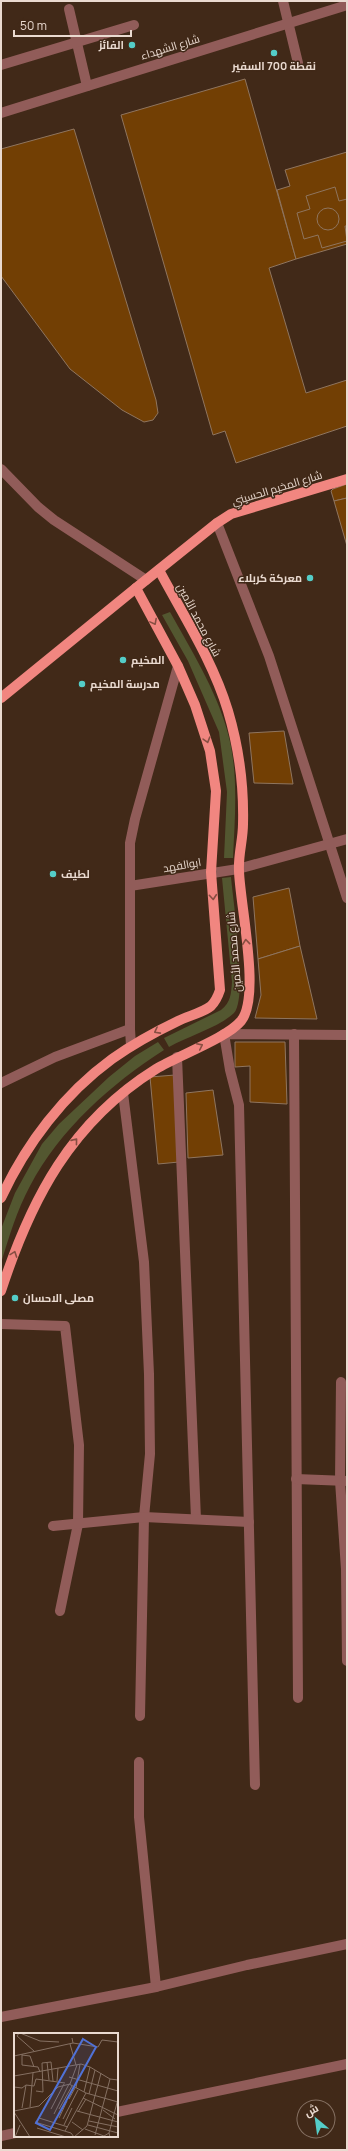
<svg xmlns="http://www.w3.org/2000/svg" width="348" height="2151" viewBox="0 0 348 2151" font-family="Manrope,Cairo,sans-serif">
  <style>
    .green { fill: #535730 }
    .building { fill: #723f04; stroke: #8f755f }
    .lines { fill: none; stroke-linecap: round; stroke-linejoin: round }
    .minor { stroke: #915c59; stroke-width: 10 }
    .major { stroke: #f18680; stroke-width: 10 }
    .oneway { stroke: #874e42 }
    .poi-dot { fill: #54cdc8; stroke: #412918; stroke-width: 1.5 }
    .labels { text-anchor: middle; stroke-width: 3; stroke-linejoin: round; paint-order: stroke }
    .poi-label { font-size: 11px; font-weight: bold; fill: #eadad0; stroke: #412918; text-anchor: start }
    .street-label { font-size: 11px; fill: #eadad0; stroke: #412918 }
    .inset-road { fill: none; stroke: #857062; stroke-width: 1 }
    .view { fill: #5071d6; fill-opacity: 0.15; stroke: #5071d6; stroke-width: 2 }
    .inset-edge { fill: none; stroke: #eadad0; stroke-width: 2 }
  </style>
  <rect width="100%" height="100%" fill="#412918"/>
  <g class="green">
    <path d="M170 612C190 648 216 690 227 730 239 771 235 815 233 858H224L227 792 219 732 188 661 162 615Z"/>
    <path d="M231 877C233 901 248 998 234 1013 218 1028 188 1036 169 1047L164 1038 221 1010C231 1002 231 994 232 982L222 878Z"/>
    <path d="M158 1042 164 1050C111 1084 60 1129 30 1186 17 1210 9 1237 1 1263V1229L15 1193 42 1144 59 1124 109 1077 135 1056Z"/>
  </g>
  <g class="building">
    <path d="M245 79 296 259 269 268 306 393 347 380V426L236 463 225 431 213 435 121 115Z"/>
    <path d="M74 129 156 400 158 413 153 420 144 422 122 410 70 369 1 276V149Z"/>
    <path d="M347 152V244L296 259 277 190 290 186 285 170Z"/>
    <path d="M335 187 339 201 347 199V226H345L347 241 322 248 318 235 304 239 297 213 310 209 306 196Z"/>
    <circle cx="328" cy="219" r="11"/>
    <path d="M347 484V498L334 501 331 491 333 489Z"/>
    <path d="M347 498V546L334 501Z"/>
    <path d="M284 731 293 784 254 783 249 733Z"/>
    <path d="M289 888 300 946 258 959 253 897Z"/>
    <path d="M300 946 317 1019 255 1018 261 995 258 959Z"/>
    <path d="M235 1042H285L287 1104 250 1102V1066L235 1067Z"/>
    <path d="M175 1075 179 1162 158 1164 150 1077Z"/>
    <path d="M213 1090 223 1155 188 1158 186 1093Z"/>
  </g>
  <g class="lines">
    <g class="minor">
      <path d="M283 1 298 63"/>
      <path d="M69 9 87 86"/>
      <path d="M1 65 134 25"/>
      <path d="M1 113 347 5"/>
      <path d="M1 469 38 507 54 520 146 580"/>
      <path d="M217 523 269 656 347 898"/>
      <path d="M130 886 238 869 347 839"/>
      <path d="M130 1029V843L135 819 178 666"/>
      <path d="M294 1034 298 1698"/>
      <path d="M177 1057 196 1519"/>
      <path d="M1 1083 55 1057 130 1029 131 1046"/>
      <path d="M123 1093 144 1262 149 1374 150 1454 144 1517 140 1716"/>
      <path d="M1 1324 65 1326 79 1445 78 1524 60 1611"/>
      <path d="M341 1382 340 1481 346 1569 347 1661"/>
      <path d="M296 1479 347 1481"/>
      <path d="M53 1526 144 1517 249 1522"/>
      <path d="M139 1762V1817L156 1987"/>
      <path d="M255 1785 239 1105 230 1070 224 1034 347 1035"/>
      <path d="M1 2017 156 1987 247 1965 347 1944"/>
      <path d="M117 2112 347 2064"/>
      <path d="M1 2136 15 2133"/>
    </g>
    <g class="major">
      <path d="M1 698 136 588 217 523 231 514 347 479"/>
      <path d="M1 1198C26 1144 64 1094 112 1059 133 1044 155 1032 178 1021 188 1016 202 1013 211 1006 216 1001 218 996 220 990L211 872 216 791 210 751 195 705 178 666 136 588"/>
      <path d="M1 1291C31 1199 71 1122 156 1069 177 1056 227 1038 241 1021 261 997 240 905 239 871 238 855 243 840 243 824 244 785 239 748 228 711 213 661 183 615 159 570"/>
    </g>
  </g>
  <defs><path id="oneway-chevron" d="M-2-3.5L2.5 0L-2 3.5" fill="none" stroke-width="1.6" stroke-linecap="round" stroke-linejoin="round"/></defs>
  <g class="oneway">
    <use href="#oneway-chevron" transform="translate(154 622) rotate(62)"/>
    <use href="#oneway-chevron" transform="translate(207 740) rotate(74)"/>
    <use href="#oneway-chevron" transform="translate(213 897) rotate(85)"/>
    <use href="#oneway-chevron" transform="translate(246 942) rotate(-96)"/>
    <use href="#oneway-chevron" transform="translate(157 1031) rotate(152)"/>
    <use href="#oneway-chevron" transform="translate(200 1046) rotate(-26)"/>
    <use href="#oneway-chevron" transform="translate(75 1141) rotate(-51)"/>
    <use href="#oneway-chevron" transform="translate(14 1254) rotate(-70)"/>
  </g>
  <g class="poi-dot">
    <circle cx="132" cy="45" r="4"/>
    <circle cx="274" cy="53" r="4"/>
    <circle cx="310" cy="578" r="4"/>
    <circle cx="123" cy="660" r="4"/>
    <circle cx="82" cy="684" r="4"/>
    <circle cx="53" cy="874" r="4"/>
    <circle cx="15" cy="1298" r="4"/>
  </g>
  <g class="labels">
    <g class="poi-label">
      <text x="124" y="49" text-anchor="end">الفائز</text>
      <text x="274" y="70" text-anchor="middle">نقطة 700 السفير</text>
      <text x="302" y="582" text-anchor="end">معركة كربلاء</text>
      <text x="131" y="664">المخيم</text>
      <text x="90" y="688">مدرسة المخيم</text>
      <text x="61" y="878">لطيف</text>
      <text x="23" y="1302">مصلى الاحسان</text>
    </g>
    <g class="street-label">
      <text transform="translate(170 47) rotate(-17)" y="4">شارع الشهداء</text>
      <text transform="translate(277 488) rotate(-17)" y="4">شارع المخيم الحسيني</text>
      <text transform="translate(199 620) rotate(62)" y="4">شارع محمد الأمين</text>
      <text transform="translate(182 865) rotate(-10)" y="4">ابوالفهد</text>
      <text transform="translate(234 952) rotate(-95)" y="4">شارع محمد الأمين</text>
    </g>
  </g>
  <g transform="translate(14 2033)">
    <rect width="104" height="104" fill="#412918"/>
    <path class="inset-road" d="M5 0 3 3 20 18M6 0 26 8 45 9M59 10 84 14 88 7 104 9M56 11 62 32M8 21V32L24 34 26 39M8 22 16 23 20 34M0 23 59 10 58 5M33 29 35 47M0 43 67 31 76 34 96 46 104 47M55 44 104 58M43 48 44 35M12 52 20 53 22 46 51 50M0 54 8 55 12 52M62 55 66 31M22 58 29 59 28 30 37 29 39 48M70 59 76 34M75 61 81 37M69 65 104 82M55 66 61 55M16 74 19 40M8 75 12 52M37 76 50 51M45 76 58 53M89 77 101 86M0 78 25 73 44 54 56 51 63 32M63 78 104 89M0 79 16 104M64 79 72 66M40 81 55 51 72 60 104 69M25 85 54 94M45 85 53 68M49 86 64 57M75 88 104 94M21 89 57 100 60 104M58 89 69 97M50 92 58 75M74 92 104 100M23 95 52 104M71 96 90 103 95 100 96 104M51 98 72 60M95 100 104 66M81 102 96 46M1 104 6 92M60 104 73 93 87 40"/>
    <path class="view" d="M69 6 82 14 36 97 22 90Z"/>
    <rect width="104" height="104" class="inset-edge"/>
  </g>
  <rect width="348" height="2151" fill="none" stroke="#eadad0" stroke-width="4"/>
  <g transform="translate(316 2119) rotate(331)"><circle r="19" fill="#412918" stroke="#857062"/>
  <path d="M0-3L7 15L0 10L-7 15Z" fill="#54cdc8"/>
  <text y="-6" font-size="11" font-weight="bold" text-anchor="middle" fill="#eadad0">ش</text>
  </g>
  <path d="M14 30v6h117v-6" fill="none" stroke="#eadad0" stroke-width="2"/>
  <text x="20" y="30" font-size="12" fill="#eadad0" stroke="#412918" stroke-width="3" paint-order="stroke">50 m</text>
</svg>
